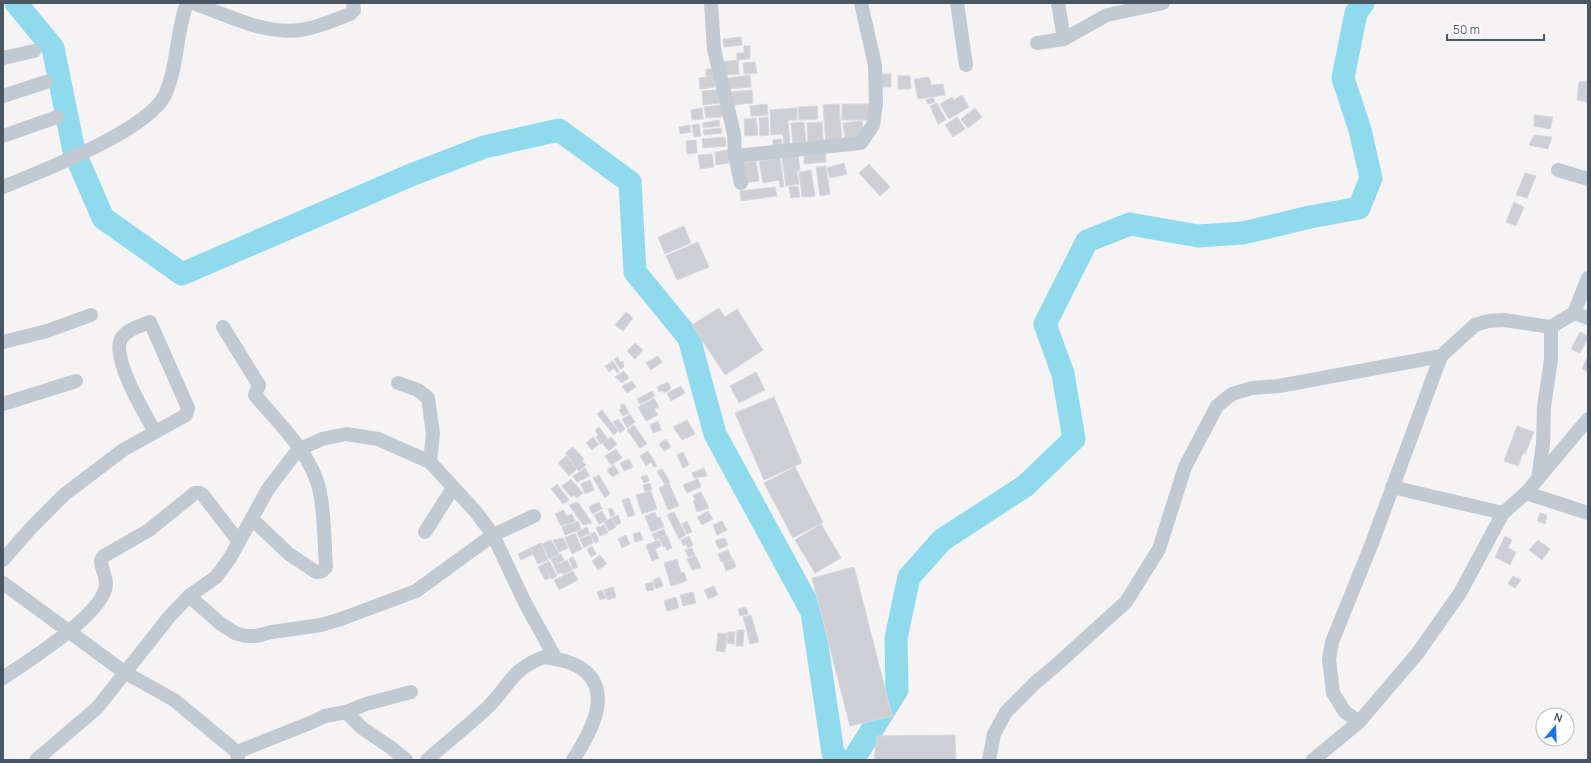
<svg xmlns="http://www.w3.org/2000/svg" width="1591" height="763" viewBox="0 0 1591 763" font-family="Manrope,sans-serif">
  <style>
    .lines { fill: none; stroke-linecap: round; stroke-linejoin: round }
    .river { stroke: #90daee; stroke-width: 23 }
    .building { fill: #cdcfd5; stroke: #d7d9de }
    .minor { stroke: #c1cad2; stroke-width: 14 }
  </style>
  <rect width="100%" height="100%" fill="#f5f3f3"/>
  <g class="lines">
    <g class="river">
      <path d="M16 3 53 48 74 151 103 218 182 274 411 175 484 147 559 130 630 182 635 272 689 338 715 434 812 612 833 753 838 760"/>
      <path d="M853 760 897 690 896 638 909 577 942 540 1025 486 1074 439 1063 374 1045 324 1087 241 1130 224 1198 236 1243 233 1310 217 1359 208 1371 178 1360 130 1343 78 1356 13 1363 3"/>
    </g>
  </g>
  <g class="building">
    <path d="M741 37 742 45 724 47 723 39Z"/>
    <path d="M744 46H750V59L737 60V53H744Z"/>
    <path d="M738 60 739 74 723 75 722 62Z"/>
    <path d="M755 62 757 73 744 74 743 63Z"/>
    <path d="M706 69H712L713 76H706Z"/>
    <rect x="881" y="74" width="10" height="13"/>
    <path d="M750 75 751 87 729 89 728 78Z"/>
    <path d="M714 76 715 87 700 89 699 78Z"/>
    <path d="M898 76H910L911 89H898Z"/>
    <path d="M929 77 931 85 943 84 945 95 918 99 914 79Z"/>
    <path d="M1587 81V102L1577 100 1579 82Z"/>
    <path d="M717 90 719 103 703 105 702 91Z"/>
    <path d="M752 90 753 103 732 105 731 92Z"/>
    <path d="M962 95 969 107 949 119 940 104 952 97 954 100Z"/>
    <path d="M933 98 935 102 928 104 926 100Z"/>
    <path d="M937 103 946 120 938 124 930 106Z"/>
    <path d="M767 104 768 115 751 116 750 106Z"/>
    <path d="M839 104 842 142 826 143 823 105Z"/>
    <rect x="842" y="104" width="27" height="16"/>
    <path d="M722 105 723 117 706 118 704 107Z"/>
    <path d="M817 106 818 119 799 120 798 107Z"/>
    <path d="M702 108 703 119 692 120 691 110Z"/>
    <path d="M797 108V120H788L790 146H784L783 134 771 135 770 110Z"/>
    <path d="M975 108 982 117 968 128 961 119Z"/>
    <path d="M1534 115 1553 117 1550 129 1534 126Z"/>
    <path d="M768 117 769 135 760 136 759 118Z"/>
    <path d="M957 117 965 129 953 137 945 125Z"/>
    <path d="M756 118 758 135 745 136 744 119Z"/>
    <path d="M719 120 720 126 703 128V123Z"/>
    <path d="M862 121 864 137 845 138 843 123Z"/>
    <path d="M804 122 806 144 793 145 791 123Z"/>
    <path d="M822 122 823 142 808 143 807 123Z"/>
    <path d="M699 124 701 136 694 137 692 125Z"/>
    <path d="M690 125 691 132 680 134 679 127Z"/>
    <path d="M721 128 722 133 704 135 703 130Z"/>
    <path d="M1534 135 1552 137 1548 149 1529 145Z"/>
    <path d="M725 137 726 146 703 148 702 139Z"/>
    <path d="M782 139V146H773V140Z"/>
    <path d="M696 140 697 153 687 154 686 141Z"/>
    <path d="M728 150 729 163 716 165 715 152Z"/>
    <path d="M825 153 826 162 804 164V155Z"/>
    <path d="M712 154 714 167 700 169 698 155Z"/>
    <path d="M798 155 800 170 797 171 799 184 786 186 782 158Z"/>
    <path d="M780 158 784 187H780L779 180 763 183 759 161Z"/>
    <path d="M756 161 759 181 744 183 741 163Z"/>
    <path d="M844 163 847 174 830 178 827 168Z"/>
    <path d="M869 164 890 187 880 196 859 173Z"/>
    <path d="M826 166 830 194 820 196 816 167Z"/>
    <path d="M811 170 815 196 802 197 799 172Z"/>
    <path d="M1525 173 1536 176 1527 198 1516 195Z"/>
    <path d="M798 186 800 197 791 198 789 187Z"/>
    <path d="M775 187 777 196 741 201 740 191Z"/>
    <path d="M1514 202 1524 207 1516 226 1506 222Z"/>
    <path d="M684 226 691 243 665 254 658 237Z"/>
    <path d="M698 242 709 267 677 280 666 256Z"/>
    <path d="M719 308 725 317 737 309 763 350 725 375 692 325Z"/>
    <path d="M626 312 633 318 623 331 615 325Z"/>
    <path d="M1580 332 1588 336V338L1580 353 1571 349Z"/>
    <path d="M635 343 643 350 635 359 627 351Z"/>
    <path d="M1588 355V372L1582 369Z"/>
    <path d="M658 356 662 362 651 370 646 363Z"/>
    <path d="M618 357 620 362 623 361 624 367 620 369 614 359Z"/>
    <path d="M613 361 619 371 617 373 614 368 609 372 605 366Z"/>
    <path d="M624 371 629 378 622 383 615 377Z"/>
    <path d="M756 372 765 390 739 403 730 386Z"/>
    <path d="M632 381 636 387 627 393 622 386Z"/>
    <path d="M668 382 671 389 664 393 662 390 659 392 657 387Z"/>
    <path d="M681 386 685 393 671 401 667 393Z"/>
    <path d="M652 391 655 396 640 404 637 399Z"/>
    <path d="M774 397 802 463 764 480 735 413Z"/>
    <path d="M654 398 659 407 654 409 658 415 646 421 638 407Z"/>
    <path d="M624 404 629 413 623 416 619 410 622 408 620 405Z"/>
    <path d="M602 410 618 431 614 435 597 414Z"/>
    <path d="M630 414 635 422 627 428 622 419Z"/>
    <path d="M618 419 625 429 620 433 613 422Z"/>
    <path d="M687 420 695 434 682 440 673 427Z"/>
    <path d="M658 421 661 430 653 433 650 425Z"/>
    <path d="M634 425 647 444 640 448 627 430Z"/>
    <path d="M1517 426 1534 432 1525 454 1523 453 1518 466 1504 461Z"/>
    <path d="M599 427 608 439 601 444 596 437 598 435 595 430Z"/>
    <path d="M593 437 599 444 592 450 586 443Z"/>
    <path d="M611 437 617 444 609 451 603 444Z"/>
    <path d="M666 439 671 447 664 451 659 444Z"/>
    <path d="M573 447 584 459 582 461 586 465 579 471 565 453Z"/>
    <path d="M616 449 622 458 611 465 605 456Z"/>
    <path d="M648 451 657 466 654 467 651 462 646 466 640 456Z"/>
    <path d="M683 452 689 465 683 468 677 455Z"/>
    <path d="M566 456 577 469 569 476 558 463Z"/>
    <path d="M629 459 633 467 624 471 620 463Z"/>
    <path d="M614 465 619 473 612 477 607 470Z"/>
    <path d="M795 467 823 522 793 538 764 483Z"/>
    <path d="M585 468 590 476 577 482 573 476Z"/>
    <path d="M704 468 707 476 694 478 692 473Z"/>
    <path d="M662 469 670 482 665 485 657 471Z"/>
    <path d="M599 475 610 494 605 498 593 478Z"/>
    <path d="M647 475 649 481 644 483 641 477Z"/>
    <path d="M571 479 583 493 577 498 574 495 572 497 569 495 562 486Z"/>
    <path d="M698 479 701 487 687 493 683 485Z"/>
    <path d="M590 480 594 490 585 494 581 484Z"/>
    <path d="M650 483 652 490 645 492 643 485Z"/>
    <path d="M669 483 679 506 668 510 659 488Z"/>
    <path d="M557 484 569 500 563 504 551 489Z"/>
    <path d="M651 491 657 509 642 514 636 495Z"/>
    <path d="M701 492 709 508 697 512 693 501 695 500 693 495Z"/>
    <path d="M629 498 635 515 628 517 622 500Z"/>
    <path d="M578 502 592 523 583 525 569 505Z"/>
    <path d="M599 502 602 509 592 514 589 507Z"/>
    <path d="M612 508 615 515 611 517 608 509Z"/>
    <path d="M563 510 567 516 572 514 575 521 561 526 555 514Z"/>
    <path d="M602 511 607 520 599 524 594 515Z"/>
    <path d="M708 511 713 519 702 525 697 517Z"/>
    <path d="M655 512 657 518 660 517 664 527 651 532 645 516Z"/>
    <path d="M674 512 686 535 679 539 667 515Z"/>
    <path d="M1540 513 1547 515 1545 524 1537 521Z"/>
    <path d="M618 515 621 523 616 525 612 518Z"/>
    <path d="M611 518 616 527 609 531 604 522Z"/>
    <path d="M578 521 581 529 565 535 562 527Z"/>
    <path d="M687 521 692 532 687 534 682 524Z"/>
    <path d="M722 521 727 530 717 535 713 525Z"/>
    <path d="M821 524 841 558 815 573 795 540Z"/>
    <path d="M604 525 608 533 600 536 596 528Z"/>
    <path d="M587 527 590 533 579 538 577 532Z"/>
    <path d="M664 529 666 535 655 540 652 534Z"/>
    <path d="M595 532 599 541 595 543 590 534Z"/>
    <path d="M640 532 643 540 635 542 633 534Z"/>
    <path d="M575 533 582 549 572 554 565 538Z"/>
    <path d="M590 535 593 543 584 548 580 539Z"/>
    <path d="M626 535 630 544 622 548 618 539Z"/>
    <path d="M667 535 672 548 667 550 665 546 663 547 659 538Z"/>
    <path d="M689 536 693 545 688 548 686 544 683 546 681 540Z"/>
    <path d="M1505 536 1512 540 1508 548 1516 552 1510 565 1495 557Z"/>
    <path d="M563 538 568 548 559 552 553 540Z"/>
    <path d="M725 538 728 545 719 549 715 541Z"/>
    <path d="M551 540 559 554 549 559 542 544Z"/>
    <path d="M659 540 661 546 655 549 659 558 652 561 646 545Z"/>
    <path d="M1538 540 1550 549 1542 560 1529 550Z"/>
    <path d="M541 543 548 560 538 564 530 548Z"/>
    <path d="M592 546 596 554 591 557 587 549Z"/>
    <path d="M530 548 533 554 521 560 518 554Z"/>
    <path d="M692 548 695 555 688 557 685 550Z"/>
    <path d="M728 550 732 559 721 562 718 554Z"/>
    <path d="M561 554 564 560 554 565 551 559Z"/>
    <path d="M600 555 607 564 598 570 592 561Z"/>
    <path d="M696 556 701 568 692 570 687 559Z"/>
    <path d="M573 557 578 567 573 569 569 559Z"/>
    <path d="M677 559 681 573 684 572 687 581 671 586 664 563Z"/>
    <path d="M733 559 736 567 726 571 723 562Z"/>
    <path d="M567 560 572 570 563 574 562 572 558 574 554 566Z"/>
    <path d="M549 561 557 576 552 579 547 570 550 578 545 580 538 567Z"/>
    <path d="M854 567 892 716 850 726 812 578Z"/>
    <path d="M573 571 578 580 559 590 554 580Z"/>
    <path d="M1513 576 1521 580 1515 588 1508 584Z"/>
    <path d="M660 577 663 586 656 589 653 580Z"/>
    <path d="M653 582 654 590 647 591 645 584Z"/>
    <path d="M714 586 718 595 708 599 704 590Z"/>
    <path d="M613 587 616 597 608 600 604 590Z"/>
    <path d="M602 590 606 598 600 600 597 592Z"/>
    <path d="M693 592 696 603 683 606 680 595Z"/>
    <path d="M676 597 679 608 667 611 664 601Z"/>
    <path d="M746 607 748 614 740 616 738 609Z"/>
    <path d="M751 615 759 642 750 644 743 617Z"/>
    <path d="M737 630H744L743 646H736Z"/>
    <path d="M728 632H735L734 644 727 643Z"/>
    <path d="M718 633 727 634 725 652 716 651Z"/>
    <path d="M955 735 956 760H874L877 736Z"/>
  </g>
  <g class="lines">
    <g class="minor">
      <path d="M193 3C227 15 264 35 300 30 317 28 334 20 350 14L354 10 353 3"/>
      <path d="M711 3 714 49 734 134 735 156 741 183"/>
      <path d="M957 3 966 65"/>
      <path d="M1064 39 1107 15 1163 3"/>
      <path d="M1037 43 1064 39 1058 3"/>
      <path d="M3 58 34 51"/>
      <path d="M3 96 46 82"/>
      <path d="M3 136 57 117"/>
      <path d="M735 156 861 143 873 125 876 103 875 65 861 3"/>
      <path d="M1558 170 1588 179"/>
      <path d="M3 187C42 171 147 131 165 95 178 66 176 32 187 3"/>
      <path d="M1574 313 1588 318"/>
      <path d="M223 327 259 385 255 395C278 423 310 452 319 488 325 513 324 541 326 567L322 571 316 572 289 554 252 519"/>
      <path d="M1551 327 1574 313 1588 278"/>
      <path d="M3 342 47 331 91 315"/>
      <path d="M398 383 418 390 428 398 433 434 430 462"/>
      <path d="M3 404 76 381"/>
      <path d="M1526 493 1588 419"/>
      <path d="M1503 513 1526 493 1588 513"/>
      <path d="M425 532 453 488"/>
      <path d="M3 560 31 528 65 494 123 450 186 415 188 408 150 322C140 326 127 329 121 339 111 358 145 414 155 432"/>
      <path d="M3 583 124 672 174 700 237 752 238 760"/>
      <path d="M189 596 221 624 235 633 246 636H256L272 632 321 625 341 619 416 591 493 535 534 516"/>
      <path d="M3 678C26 662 106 613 106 584 106 576 101 568 101 560L104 556 149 530 195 493H200L203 495 239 542"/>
      <path d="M346 712 362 728 390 747 406 760"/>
      <path d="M1359 722 1345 712 1333 693 1329 659 1332 642 1372 543 1441 356"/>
      <path d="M237 752 310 723 325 716 346 712 366 704 411 692"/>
      <path d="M36 760 97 708 169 617 189 596 216 577 230 558 268 489 294 455 300 449 322 439 346 434 378 439 430 462 476 512 493 535 525 603 556 659"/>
      <path d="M427 760C447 742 468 726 488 707 511 684 510 670 544 657 558 659 576 662 587 673 612 697 588 737 573 760"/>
      <path d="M989 760 994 734 1006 712 1036 682 1053 668 1126 602 1159 549 1185 467 1217 406 1232 394 1252 388 1279 386 1441 356 1475 325 1488 321 1504 320 1551 327V359L1544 407 1543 444 1538 479"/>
      <path d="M1313 760 1359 722 1417 654 1460 593 1503 513 1392 487"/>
    </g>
  </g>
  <rect width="1591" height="763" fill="none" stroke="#4a5661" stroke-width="8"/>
  <g transform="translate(1555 727) rotate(19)"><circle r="19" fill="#ffffff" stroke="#b7bbc0"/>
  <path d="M0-3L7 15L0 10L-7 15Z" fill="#1a73e8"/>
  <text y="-6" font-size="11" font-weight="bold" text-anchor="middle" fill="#4a5661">N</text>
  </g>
  <path d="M1447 34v6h97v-6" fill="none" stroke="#4a5661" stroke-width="2"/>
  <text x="1453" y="34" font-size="12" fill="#4a5661" stroke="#ffffff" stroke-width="3" paint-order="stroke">50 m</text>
</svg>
